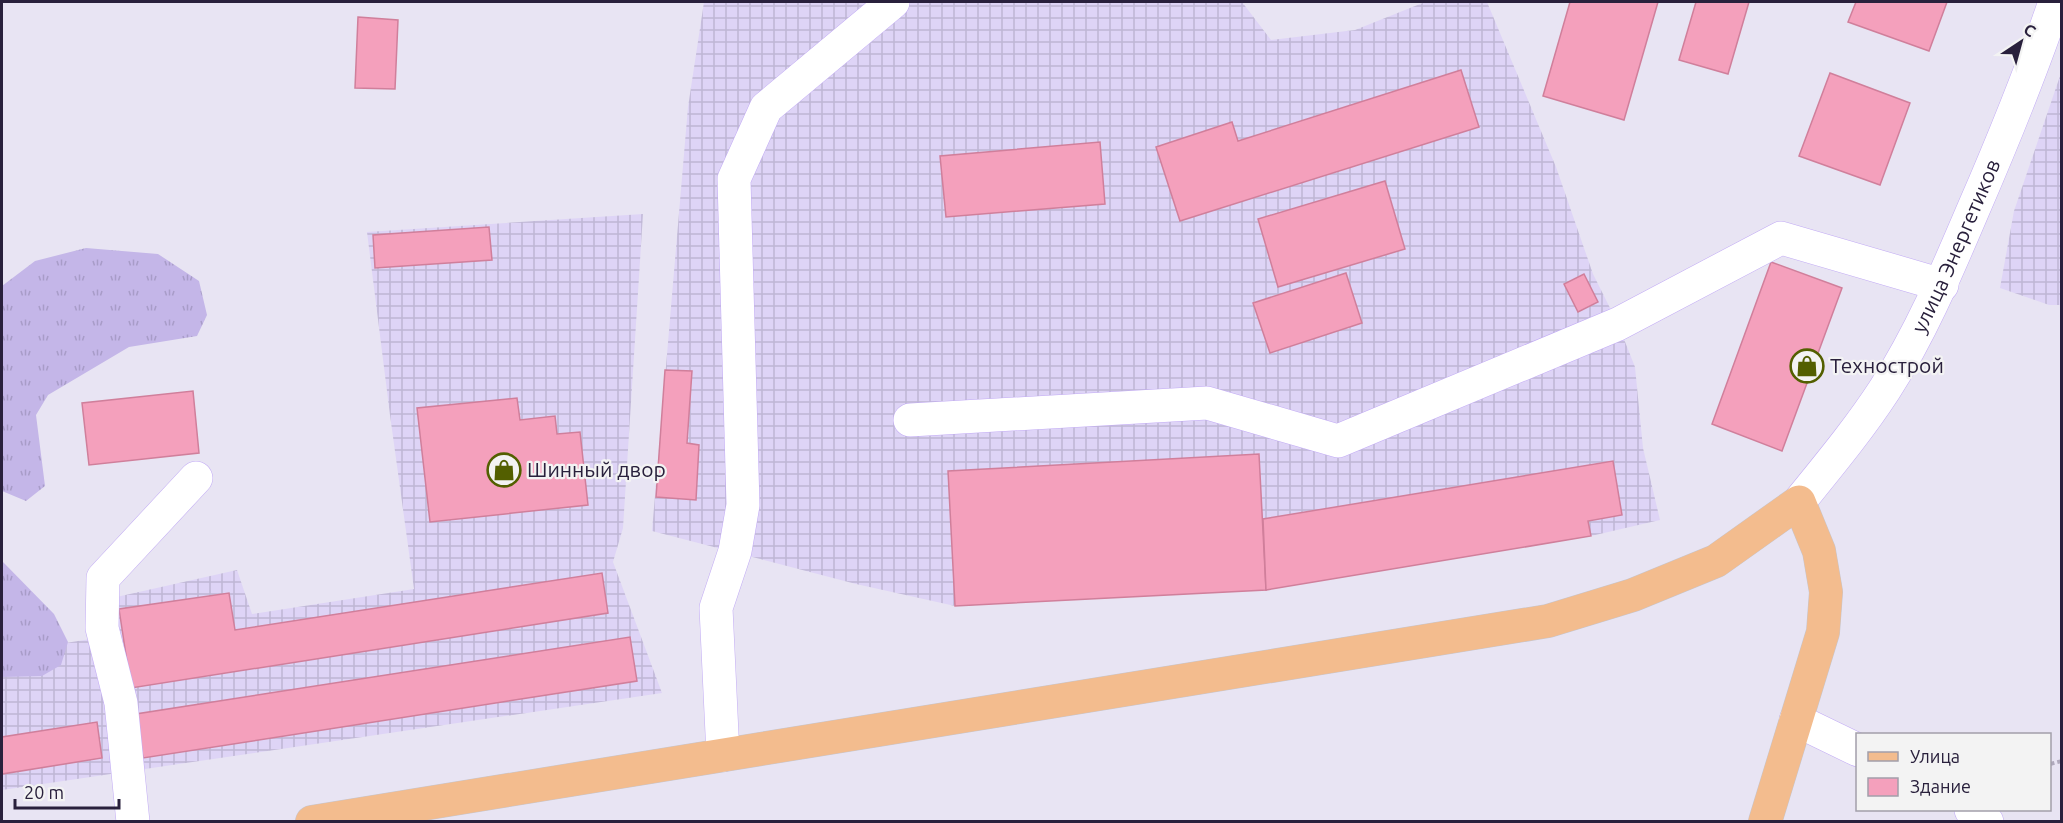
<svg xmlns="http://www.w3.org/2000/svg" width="2063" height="823" viewBox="0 0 2063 823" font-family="Ubuntu,sans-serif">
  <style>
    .industrial { fill: url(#industrial-grid) }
    .grass { fill: url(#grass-tufts) }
    .building { fill: #f4a0bc; stroke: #d07f9b; stroke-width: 1.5 }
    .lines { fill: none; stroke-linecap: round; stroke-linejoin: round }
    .minor-casing { stroke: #c2abf5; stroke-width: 34 }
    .major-casing { stroke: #c7c5cc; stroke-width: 34 }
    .path { stroke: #afa9bc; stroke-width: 4; stroke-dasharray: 4.5 3; stroke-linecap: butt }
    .minor { stroke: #fff; stroke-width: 33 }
    .major { stroke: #f3bc8e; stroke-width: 33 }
    .labels { text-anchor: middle; stroke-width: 4.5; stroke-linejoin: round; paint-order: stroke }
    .street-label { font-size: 21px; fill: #29203c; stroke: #f3f3f3 }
    .poi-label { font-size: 21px; fill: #29203c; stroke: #f3f3f3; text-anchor: start }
  </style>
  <defs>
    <pattern id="industrial-grid" width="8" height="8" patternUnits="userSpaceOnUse" patternTransform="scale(1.5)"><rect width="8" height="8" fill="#ded4f6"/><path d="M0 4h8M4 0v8" fill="none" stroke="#beb6d4"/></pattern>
    <pattern id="grass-tufts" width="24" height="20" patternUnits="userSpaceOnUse" patternTransform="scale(1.5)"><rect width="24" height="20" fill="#c4b6e8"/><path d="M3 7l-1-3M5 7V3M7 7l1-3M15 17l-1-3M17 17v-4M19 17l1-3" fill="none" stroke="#a89cc8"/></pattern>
  </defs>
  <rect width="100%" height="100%" fill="#e8e4f3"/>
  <g class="industrial">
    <path d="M704 2H1242L1271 40 1355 30 1425 2H1487L1556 167 1593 274 1618 324 1635 367 1643 448 1660 520 1591 536 1266 590 955 606 856 584 652 531 688 107Z"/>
    <path d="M2061 73 2062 305H2049L2000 288 2014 211Z"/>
    <path d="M643 214 623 528 613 562 662 693 2 790V653L116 635 112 598 237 570 252 614 414 589 390 415 367 232Z"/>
  </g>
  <g class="grass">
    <path d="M86 248 158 254 199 281 207 315 197 336 129 347 48 395 36 415 45 486 26 501 2 491V286L35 261Z"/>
    <path d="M2 561 54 614 68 642 61 665 42 676 2 677Z"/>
  </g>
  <g class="building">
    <path d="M1570 2H1658L1624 120 1543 96Z"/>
    <path d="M1696 2H1749L1728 74 1679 60Z"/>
    <path d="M1856 2H1947L1929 51 1848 22Z"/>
    <path d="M358 17 398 20 395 89 355 88Z"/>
    <path d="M1461 70 1479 127 1180 221 1156 147 1232 122 1238 141Z"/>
    <path d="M1830 73 1910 103 1880 185 1799 156Z"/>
    <path d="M1100 142 1105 204 946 217 940 156Z"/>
    <path d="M1385 181 1405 249 1278 287 1258 219Z"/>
    <path d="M489 227 492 260 375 268 373 235Z"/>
    <path d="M1771 262 1842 288 1782 451 1712 424Z"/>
    <path d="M1346 273 1362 323 1270 353 1253 303Z"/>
    <path d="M1584 274 1598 302 1578 312 1564 284Z"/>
    <path d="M665 370 692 371 687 443 699 445 696 500 656 497Z"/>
    <path d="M193 391 199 453 89 465 82 403Z"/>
    <path d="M517 398 520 420 555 416 557 434 580 432 588 505 430 522 417 408Z"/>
    <path d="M1259 454 1266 590 955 606 948 471Z"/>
    <path d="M1613 461 1622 515 1588 521 1591 536 1266 590 1263 519Z"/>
    <path d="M602 573 608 613 131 688 119 609 229 593 235 630Z"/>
    <path d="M630 637 637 681 143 758 136 714Z"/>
    <path d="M97 722 102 758 2 774V737Z"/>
  </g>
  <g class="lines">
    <g class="minor-casing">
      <g id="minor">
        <path d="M910 420 1207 403 1338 441 1618 324 1781 238 1942 285"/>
        <path id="s1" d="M1799 502C1829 465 1859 429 1885 389 1921 333 1947 271 1973 210 2003 141 2031 72 2055 2"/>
        <path d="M1796 720 1858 750"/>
        <path d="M723 755 716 608 735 551 743 505 734 179 766 108 893 2"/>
        <path d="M1971 810 1987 822"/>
        <path d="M133 822 121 703 102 628 103 578 196 478"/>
      </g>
    </g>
    <g class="major-casing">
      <path id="major" d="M312 822 1548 621 1633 595 1716 561 1799 502 1819 551 1826 592 1823 632 1765 822"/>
    </g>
    <path class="path" d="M2050 764 2062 761"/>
    <use href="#minor" class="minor"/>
    <use href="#major" class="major"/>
  </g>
  <defs>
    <g id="shop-ring" transform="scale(1.725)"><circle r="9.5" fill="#f3f3f3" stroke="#535f00" stroke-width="1.5"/><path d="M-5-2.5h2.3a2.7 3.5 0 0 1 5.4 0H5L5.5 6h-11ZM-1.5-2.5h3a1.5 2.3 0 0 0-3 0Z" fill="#535f00"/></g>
  </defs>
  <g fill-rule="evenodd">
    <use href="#shop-ring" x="1807" y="366"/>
    <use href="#shop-ring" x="504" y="470"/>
  </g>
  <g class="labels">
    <g class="street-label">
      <text dy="7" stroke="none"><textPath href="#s1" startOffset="302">улица Энергетиков</textPath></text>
    </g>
    <g class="poi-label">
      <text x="1830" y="373">Технострой</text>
      <text x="527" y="477">Шинный двор</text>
    </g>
  </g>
  <rect width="2063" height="823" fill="none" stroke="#29203c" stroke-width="6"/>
  <rect x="1856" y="733" width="195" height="78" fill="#f3f3f3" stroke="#a29faa" stroke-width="1.5"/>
  <rect x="1868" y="752" width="30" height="9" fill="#f3bc8e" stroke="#a29faa" stroke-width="1.5"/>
  <text x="1910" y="763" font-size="18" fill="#29203c">Улица</text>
  <rect x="1868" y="778" width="30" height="18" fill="#f4a0bc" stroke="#a29faa" stroke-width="1.5"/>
  <text x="1910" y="793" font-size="18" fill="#29203c">Здание</text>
  <g transform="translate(2021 42) rotate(36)" stroke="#f3f3f3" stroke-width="4.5" paint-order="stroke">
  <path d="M0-4.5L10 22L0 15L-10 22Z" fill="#29203c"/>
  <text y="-9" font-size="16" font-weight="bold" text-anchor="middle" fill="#29203c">С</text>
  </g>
  <path d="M15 799v9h104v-9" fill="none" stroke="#29203c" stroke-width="3"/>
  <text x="24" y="799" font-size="18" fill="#29203c" stroke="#f3f3f3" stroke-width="4.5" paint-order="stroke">20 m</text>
</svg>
